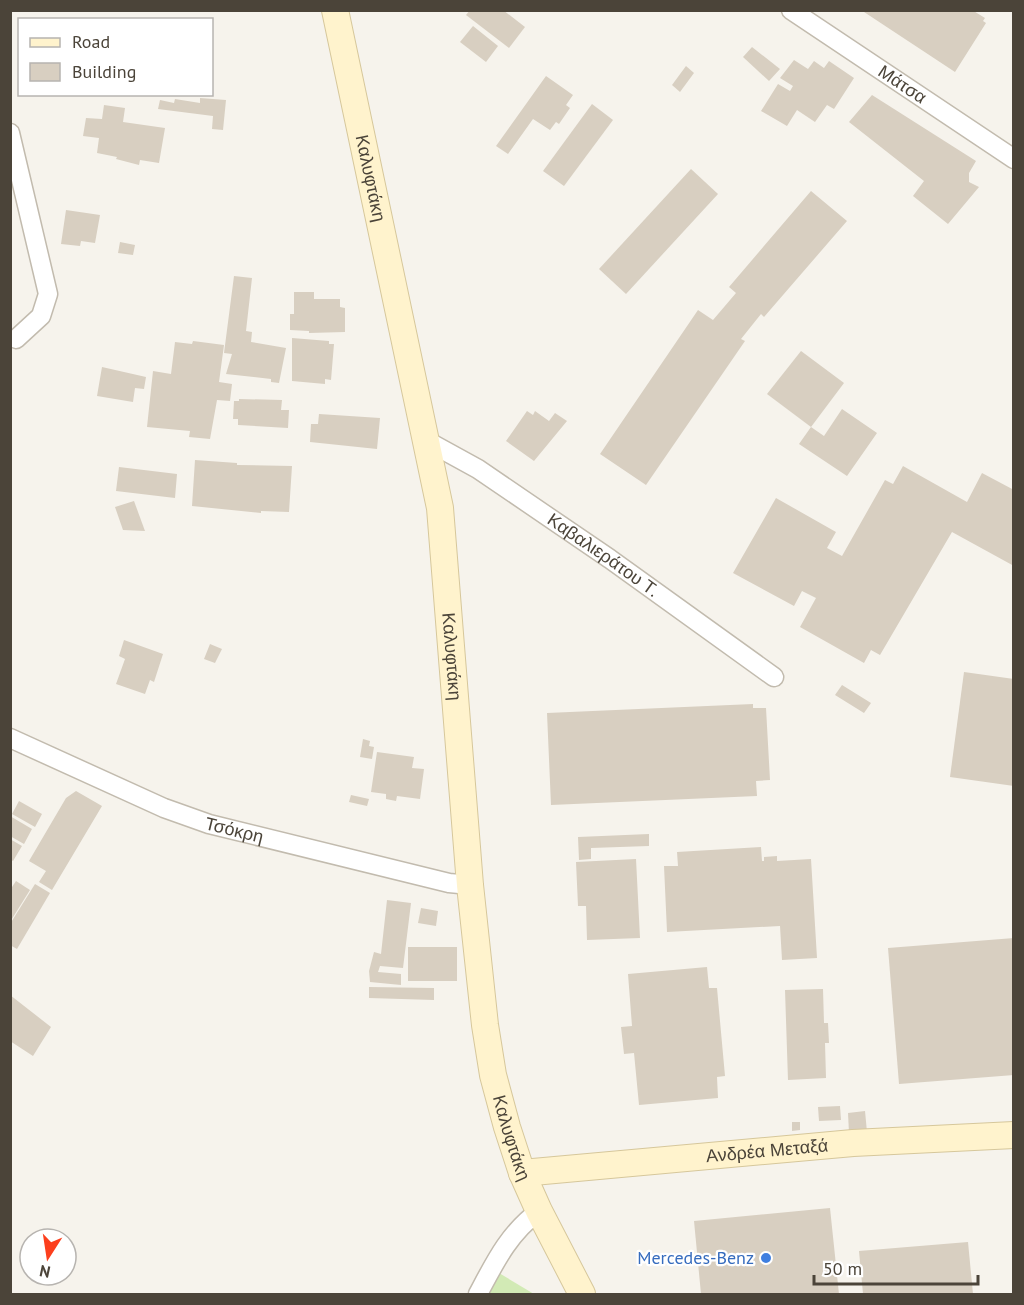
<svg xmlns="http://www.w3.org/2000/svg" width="1024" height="1305" viewBox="0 0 1024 1305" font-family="'PT Sans',sans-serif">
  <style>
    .green { fill: #d2eab5 }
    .building { fill: #d8cfc1 }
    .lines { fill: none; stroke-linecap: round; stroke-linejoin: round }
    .street-casing { stroke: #c2bbae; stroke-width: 21 }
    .secondary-casing { stroke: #d6c79b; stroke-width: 28 }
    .street { stroke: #fff; stroke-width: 18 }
    .secondary { stroke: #fff3cd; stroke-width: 26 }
    .shop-dot { fill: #3f7fe0; stroke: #fff; stroke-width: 2 }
    .labels { text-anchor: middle; stroke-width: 4.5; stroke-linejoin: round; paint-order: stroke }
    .street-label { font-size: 18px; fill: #4b4439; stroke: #fff }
    .shop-label { font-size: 18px; fill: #366cbe; stroke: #fff; text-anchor: end }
  </style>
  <rect width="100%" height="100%" fill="#f6f3ec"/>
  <path class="green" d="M499 1273 534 1294H488Z"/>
  <g class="building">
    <path d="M470 10H503L525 27 509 48 466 15Z"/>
    <path d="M861 10H972L985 18 983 21 986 23 955 72Z"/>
    <path d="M473 26 498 46 486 62 460 42Z"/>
    <path d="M752 47 780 69 769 81 743 57Z"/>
    <path d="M794 60 808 69 814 61 824 68 829 61 854 78 834 109 827 105 815 122 797 110 787 126 761 111 778 84 790 91 793 86 780 78Z"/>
    <path d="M686 66 694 73 680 92 672 85Z"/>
    <path d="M546 76 573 95 566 105 570 108 559 124 556 122 550 130 533 119 508 154 496 146Z"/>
    <path d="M872 95 976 161 969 173V182L979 187 948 224 913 196 924 181 849 122Z"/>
    <path d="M200 98 226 100 223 130 212 129 213 116 158 109 160 100 174 103 175 99 200 103Z"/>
    <path d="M592 104 613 120 564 186 543 171Z"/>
    <path d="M104 105 125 108 123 122 165 128 159 163 140 160 139 165 116 159 117 157 97 153 99 138 83 136 86 118 102 119Z"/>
    <path d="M691 169 718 194 626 294 599 269Z"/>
    <path d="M811 191 847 221 764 317 761 314 741 339 745 341 646 485 600 454 698 310 713 320 736 293 729 287Z"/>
    <path d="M66 210 100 215 95 243 81 241 80 246 61 244Z"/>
    <path d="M120 242 135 245 133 255 118 253Z"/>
    <path d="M234 276 252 278 246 331 252 332 251 342 286 348 279 383 271 382V379L226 374 232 354 224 353Z"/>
    <path d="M294 292H314V299H340V307L345 308V332L309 333V331L290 330V314H294Z"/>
    <path d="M292 338 329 341V344H334L331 380 325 379V384L292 381Z"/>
    <path d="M193 341 224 345 219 382 232 384 230 401 217 400 210 439 189 437 190 431 147 427 153 371 171 374 175 342 192 344Z"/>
    <path d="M801 351 844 383 811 427 767 394Z"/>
    <path d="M102 367 146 377 144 389 135 388 133 402 97 396Z"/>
    <path d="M239 399 282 400 281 410H289L288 428 238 425V419H233L234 401H239Z"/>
    <path d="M842 409 877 433 847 476 799 444 811 427 824 436Z"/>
    <path d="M527 411 533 415 535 411 549 421 555 413 567 421 534 461 506 441Z"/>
    <path d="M319 414 380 418 377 449 310 442 311 424H318Z"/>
    <path d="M195 460 237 463V465L292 466 289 512 261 511V513L192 506Z"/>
    <path d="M903 466 967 502 982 473 1014 490V566L952 532 880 655 871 650 864 663 800 627 816 598 802 591 794 606 733 573 776 498 836 532 827 548 842 556 885 480 893 484Z"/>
    <path d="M119 467 177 474 175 498 116 491Z"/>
    <path d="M134 501 145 531 123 530 115 507Z"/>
    <path d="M124 640 163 654 154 682 150 680 145 694 116 684 125 659 119 656Z"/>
    <path d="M210 644 222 649 215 663 204 659Z"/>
    <path d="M964 672 1014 679V786L950 777Z"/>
    <path d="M842 685 871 703 864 713 835 695Z"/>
    <path d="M753 704V708H766L770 780 756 781 757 796 551 805 547 713Z"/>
    <path d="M363 739 370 741 369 746 374 747 372 759 360 757Z"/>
    <path d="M377 752 414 757 412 768 424 769 420 799 397 796 396 801 386 799V794L371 792Z"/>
    <path d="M76 791 102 806 52 890 39 882 46 871 29 861 66 798Z"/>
    <path d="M351 795 369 799 367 806 349 802Z"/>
    <path d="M19 801 42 814 35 827 12 814Z"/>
    <path d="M10 816 32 829 24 844 10 836Z"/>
    <path d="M649 834V846L591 848V859L579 860 578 837Z"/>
    <path d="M10 839 22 846 13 861 10 859Z"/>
    <path d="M761 847 762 861H764V857L777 856V861L811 859 817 958 782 960 780 926 667 932 664 866H678L677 852Z"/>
    <path d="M636 859 640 938 587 940 586 906H578L576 862Z"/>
    <path d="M16 881 30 890 10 922V890Z"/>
    <path d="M35 884 50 893 17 949 10 945V924Z"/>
    <path d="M387 900 411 903 403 968 380 966 378 972 401 974V985L370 982 369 971 374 952 381 954Z"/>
    <path d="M421 908 438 911 436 926 418 923Z"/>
    <path d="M1014 938V1075L899 1084 888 948Z"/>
    <rect x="408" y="947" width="49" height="34"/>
    <path d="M707 967 709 988H717L725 1076 717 1077 718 1098 639 1105 634 1053 624 1054 621 1027 632 1026 628 974Z"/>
    <path d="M369 987 434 988V1000L369 998Z"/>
    <path d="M823 989 824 1023H828L829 1043H825L826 1078 788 1080 785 990Z"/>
    <path d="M10 995 51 1027 33 1056 10 1041Z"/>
    <path d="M840 1106 841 1120 819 1121 818 1107Z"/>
    <path d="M865 1111 867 1132 849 1133 848 1113Z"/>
    <path d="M792 1122H800V1130L792 1131Z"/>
    <path d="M830 1208 839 1294H701L694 1221Z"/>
    <path d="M968 1242 973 1294H863L859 1251Z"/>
  </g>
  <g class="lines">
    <g class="street-casing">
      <g id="street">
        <path id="s1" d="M791 10 1014 159"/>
        <path d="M10 133 48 294 41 316 16 339"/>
        <path id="s2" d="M427 441 478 469 610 559 774 677"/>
        <path id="s3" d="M10 738 164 808 209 824 449 883 470 885"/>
        <path d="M478 1294C495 1262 509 1233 539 1211"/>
      </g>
    </g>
    <g class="secondary-casing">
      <g id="secondary">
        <path id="s4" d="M335 10 440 508 470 885 485 1025 493 1075 507 1127 522 1173 539 1211 582 1294"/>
        <path id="s5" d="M522 1173 853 1143 1014 1135"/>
      </g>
    </g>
    <use href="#street" class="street"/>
    <use href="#secondary" class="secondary"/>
  </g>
  <circle class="shop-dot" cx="766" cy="1258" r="6"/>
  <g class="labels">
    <g class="street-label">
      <text dy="6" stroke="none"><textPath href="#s1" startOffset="134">Μάτσα</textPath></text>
      <text dy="6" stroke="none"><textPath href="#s4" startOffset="172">Καλυφτάκη</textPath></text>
      <text dy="6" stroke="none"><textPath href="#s2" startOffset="210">Καβαλιεράτου Τ.</textPath></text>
      <text dy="6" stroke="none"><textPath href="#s4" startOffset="658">Καλυφτάκη</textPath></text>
      <text dy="6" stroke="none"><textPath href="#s3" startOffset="243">Τσόκρη</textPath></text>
      <text dy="6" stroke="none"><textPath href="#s4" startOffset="1144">Καλυφτάκη</textPath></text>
      <text dy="6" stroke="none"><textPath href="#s5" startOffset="246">Ανδρέα Μεταξά</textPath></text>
    </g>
    <g class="shop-label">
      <text x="754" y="1264">Mercedes-Benz</text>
    </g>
  </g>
  <rect width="1024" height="1305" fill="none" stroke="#4b4439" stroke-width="24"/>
  <rect x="18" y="18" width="195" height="78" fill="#ffffff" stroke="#b7b4b0" stroke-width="1.5"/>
  <rect x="30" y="38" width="30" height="9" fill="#fff3cd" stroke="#b7b4b0" stroke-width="1.5"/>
  <text x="72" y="48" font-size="18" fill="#4b4439">Road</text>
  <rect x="30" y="63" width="30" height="18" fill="#d8cfc1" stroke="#b7b4b0" stroke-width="1.5"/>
  <text x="72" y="78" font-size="18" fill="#4b4439">Building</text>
  <g transform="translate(48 1257) rotate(192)"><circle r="28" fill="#ffffff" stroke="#b7b4b0" stroke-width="1.5"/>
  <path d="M0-4.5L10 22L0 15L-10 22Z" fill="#fc3f1d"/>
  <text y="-9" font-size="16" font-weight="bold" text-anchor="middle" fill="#4b4439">N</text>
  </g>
  <path d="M814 1275v9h164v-9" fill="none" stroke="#4b4439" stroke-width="3"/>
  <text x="823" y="1275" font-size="18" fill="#4b4439" stroke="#ffffff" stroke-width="4.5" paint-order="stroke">50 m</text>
</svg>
